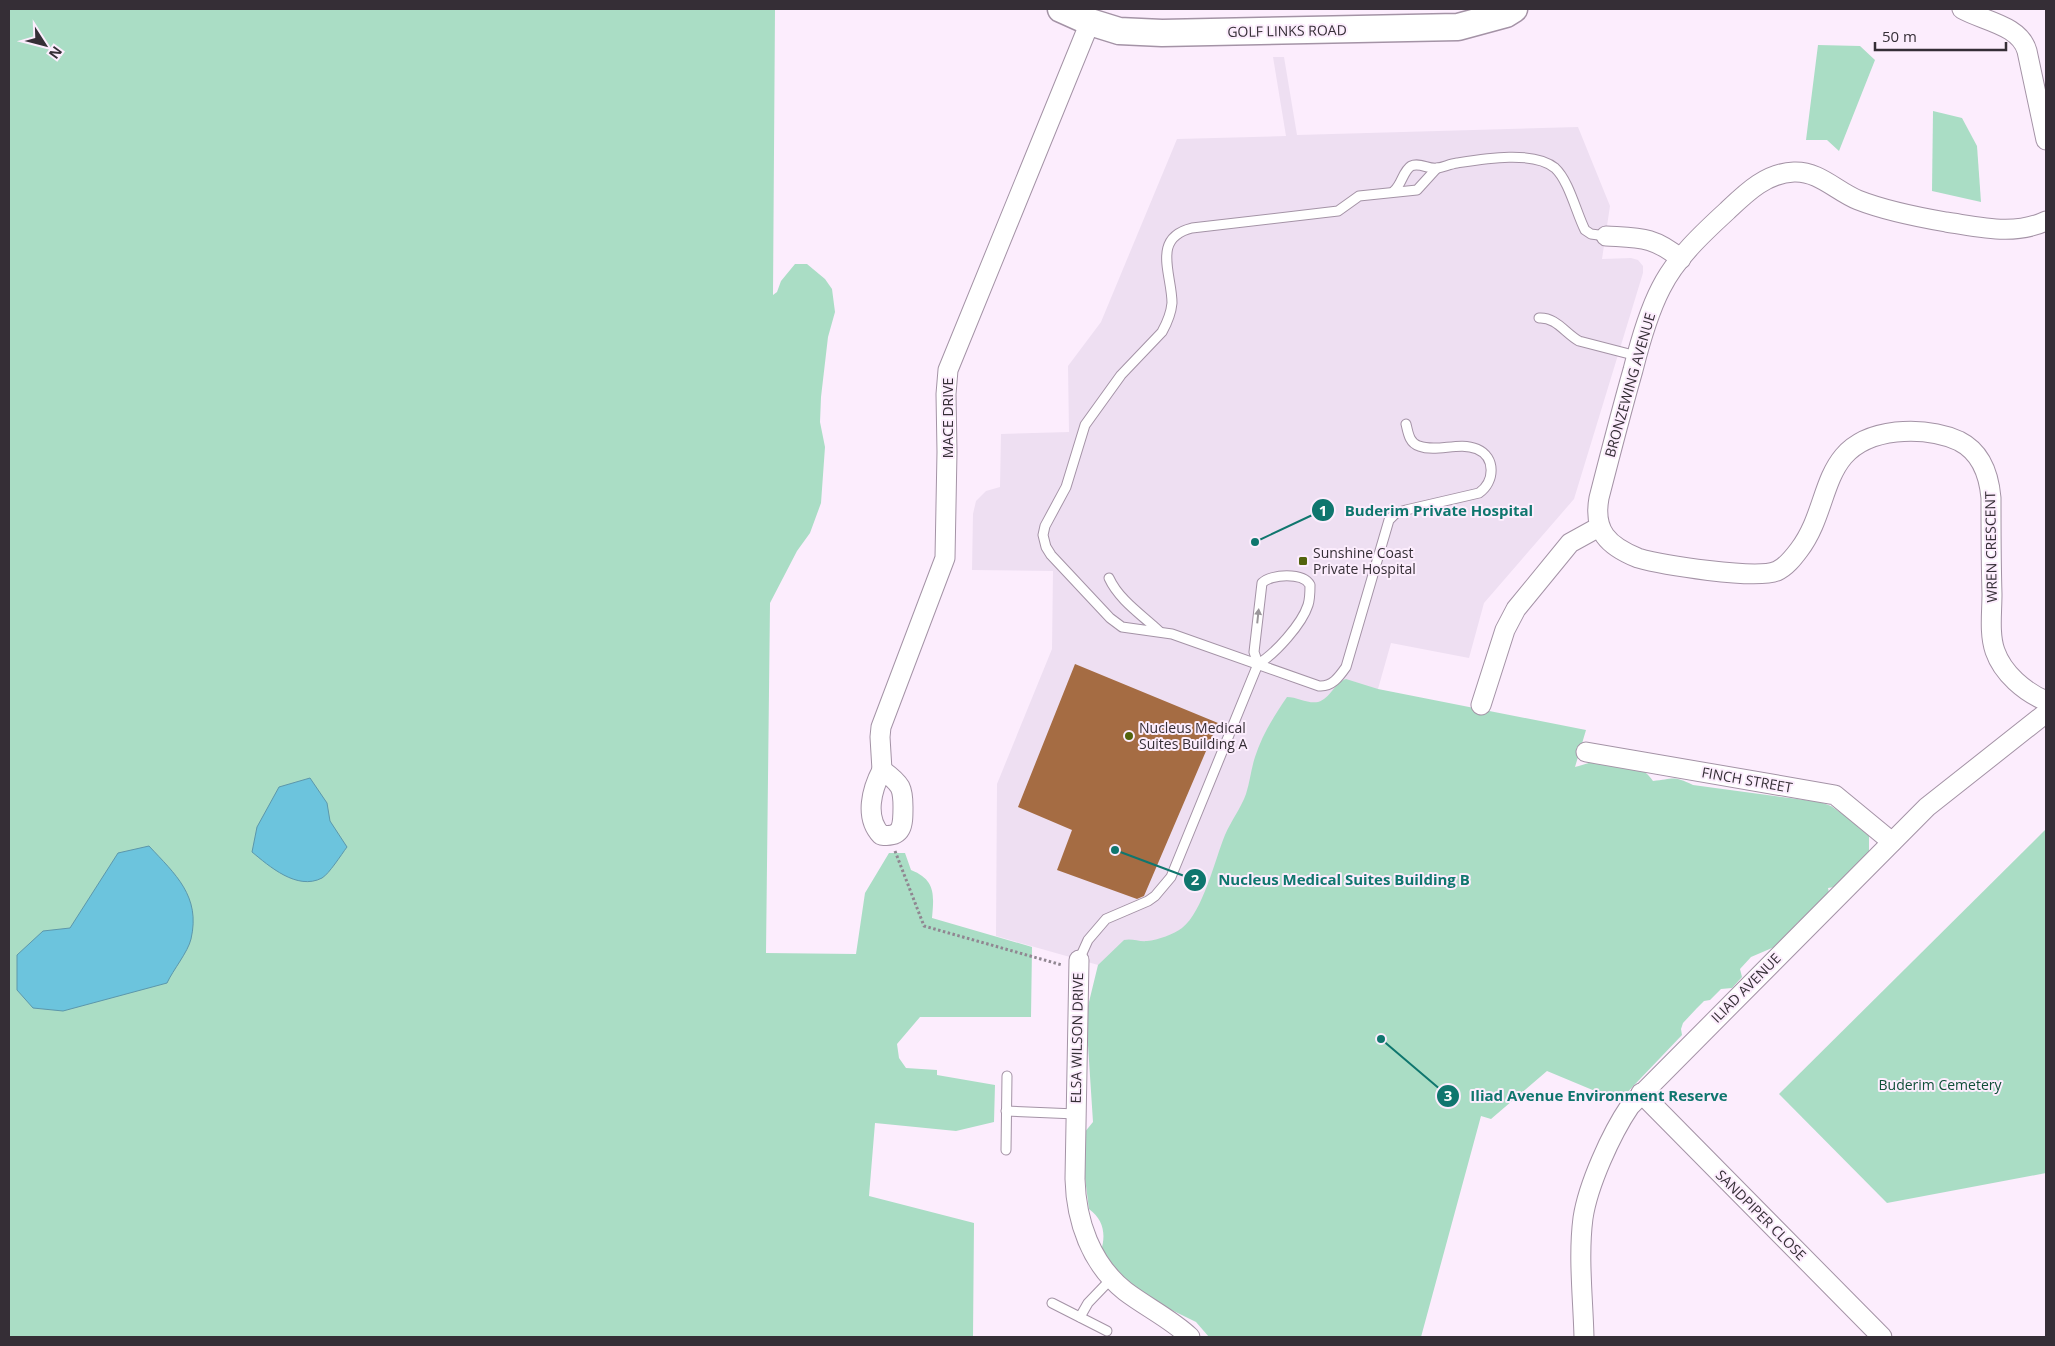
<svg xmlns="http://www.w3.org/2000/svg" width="2055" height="1346" viewBox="0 0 2055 1346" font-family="'Open Sans',sans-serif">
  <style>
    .medical { fill: #eedff2 }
    .green { fill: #aaddc5 }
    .water { fill: #6cc4dd; stroke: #5c97ab }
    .building { fill: #a56c43 }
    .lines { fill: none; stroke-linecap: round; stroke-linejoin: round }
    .lane-casing { stroke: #a493a6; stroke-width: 11 }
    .street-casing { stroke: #a493a6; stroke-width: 21 }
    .secondary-casing { stroke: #a493a6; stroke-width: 29 }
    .path { stroke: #908691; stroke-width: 3; stroke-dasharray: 2.5 2.5; stroke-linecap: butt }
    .lane { stroke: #fff; stroke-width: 9 }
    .street { stroke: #fff; stroke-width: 19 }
    .secondary { stroke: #fff; stroke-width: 26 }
    .oneway { fill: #9a969a }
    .poi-dot { fill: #52630c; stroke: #fcedfd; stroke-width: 2 }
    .labels { text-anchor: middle; stroke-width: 4; stroke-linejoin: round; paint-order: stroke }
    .street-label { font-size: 14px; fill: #352e36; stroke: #fcedfd }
    .poi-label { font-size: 14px; fill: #352e36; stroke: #fcedfd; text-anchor: start }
    .park-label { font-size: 14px; fill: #0e4e37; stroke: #fcedfd }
    .leader { fill: none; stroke: #0f766e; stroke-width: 2 }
    .callout-dot { fill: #0f766e; stroke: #fcedfd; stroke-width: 2 }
    .mark-label { font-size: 15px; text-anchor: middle; font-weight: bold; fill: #fff }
    .callout-label { font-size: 15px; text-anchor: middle; font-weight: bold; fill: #0f766e; stroke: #fcedfd; stroke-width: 4; stroke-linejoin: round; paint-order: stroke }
  </style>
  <rect width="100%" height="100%" fill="#fcedfd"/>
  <path class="medical" d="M1273 57H1284L1297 135 1578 127 1610 206 1602 259 1631 258 1638 260 1643 266V273L1574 499 1484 603 1469 658 1391 643 1378 689 1250 1008 996 936 997 784 1052 649 1053 571 972 570 973 514 976 501 986 491 1000 487 1001 434 1069 432 1068 366 1101 322 1177 139 1286 136Z"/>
  <g class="green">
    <path d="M9 9H775L773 295 777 292 781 281 795 264H807L825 279 832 289 835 312 828 337 821 397 820 422 825 447 821 503 810 533 797 551 770 603 766 953 856 954 865 893 889 853H905L911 870C936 880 934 895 932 918L1032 947 1031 1017H920L897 1044 899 1058 906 1068 937 1070V1075L995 1085 994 1122 956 1131 875 1123 869 1196 974 1223 973 1337H9Z"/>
    <path d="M1818 45 1860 46 1875 60 1839 151 1827 140H1806Z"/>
    <path d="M1933 111 1962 118 1977 146 1981 202 1932 191Z"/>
    <path d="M1346 679 1378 689 1586 730 1575 767C1585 765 1599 758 1609 759 1625 759 1645 768 1653 781 1673 779 1673 775 1693 785L1820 802 1831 806 1844 815H1849L1858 824V827L1869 836V854L1841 886 1828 888 1830 897 1819 910 1798 922 1779 945 1751 957 1740 969 1742 977 1732 988 1721 989 1710 1000 1704 1001 1697 1008 1683 1023 1681 1029 1682 1035 1619 1101 1547 1071 1491 1119 1481 1116 1421 1337H1209L1196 1322 1139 1294 1119 1278 1101 1251C1106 1235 1104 1220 1089 1209L1085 1178 1084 1133 1093 1122 1087 1030 1088 1006 1098 965 1124 940C1132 938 1139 942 1147 941 1158 940 1174 934 1182 928 1203 912 1215 859 1225 835 1231 821 1241 808 1246 794 1250 782 1251 769 1255 757 1262 735 1274 716 1287 697 1297 697 1308 704 1318 702 1331 698 1334 683 1346 679Z"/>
    <path d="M2046 829V1173L1887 1203 1779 1094Z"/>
  </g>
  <g class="water">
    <path d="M310 778 327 803 330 821 347 847C341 855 329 874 322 878 297 891 269 866 252 852L257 827 279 787Z"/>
    <path d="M149 846C175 874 201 896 191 939 188 952 173 970 167 983L63 1011 33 1008 17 990V955L43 931 70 928 118 853Z"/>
  </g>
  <path class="building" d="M1075 664 1218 723 1144 896 1137 899 1057 870 1072 830 1018 807Z"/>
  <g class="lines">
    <g class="lane-casing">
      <g id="lane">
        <path d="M1394 191C1402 184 1403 171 1411 166 1420 162 1429 170 1438 168 1444 167 1450 164 1457 163 1482 159 1534 150 1555 168 1569 181 1576 212 1585 230L1591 234 1606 236"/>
        <path d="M1539 318C1556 317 1565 333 1579 341L1637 356"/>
        <path d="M1406 424C1408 432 1409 443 1419 446 1437 453 1459 441 1477 449 1496 457 1495 482 1479 493L1406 510 1396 513 1389 520 1346 667C1339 677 1332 687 1319 686L1172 634 1122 627 1110 618 1051 555 1046 547 1043 535 1045 526 1066 487 1085 425 1121 375 1162 332C1167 323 1171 314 1172 303 1172 274 1151 238 1192 228L1338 211 1359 196 1417 190 1437 168"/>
        <path d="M1109 578C1119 600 1142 615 1159 631"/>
        <path d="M1079 960 1088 940 1106 919 1148 901 1155 896 1171 877 1258 664C1275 654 1302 624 1308 605 1310 599 1310 592 1310 585 1303 572 1271 574 1262 583L1254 652 1258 664"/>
        <path d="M1006 1111 1076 1114"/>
        <path d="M1006 1150 1007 1076"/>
        <path d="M1052 1303 1107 1331"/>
        <path d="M1080 1317 1088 1303 1112 1278"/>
      </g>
    </g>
    <g class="street-casing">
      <g id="street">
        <path d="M1962 9C1983 21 2020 25 2027 51L2046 140"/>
        <path d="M2046 221C2014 236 1980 227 1946 222 1917 217 1886 211 1858 200 1836 191 1819 171 1794 172 1766 173 1746 193 1727 211 1703 233 1676 258 1661 288 1648 313 1640 342 1633 370 1621 412 1610 455 1599 498 1593 531 1608 546 1638 558 1662 565 1756 580 1777 571 1786 567 1793 558 1799 550 1834 504 1817 441 1896 432 1917 430 1939 432 1959 441 1981 452 1989 475 1991 498 1991 530 1991 562 1992 594 1992 612 1989 634 1995 651 2003 674 2025 692 2046 701"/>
        <path d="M1606 236C1640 238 1653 236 1681 259"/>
        <path d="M1481 705 1505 630 1516 609 1570 543 1599 527"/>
        <path d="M1586 752 1835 795 1892 842"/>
        <path d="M882 770 880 737 881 727 945 558 947 452 946 394 948 370 1090 22"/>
        <path d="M882 770C889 775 896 780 900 787 903 793 903 800 903 807 903 825 903 838 881 835 864 817 872 789 882 770Z"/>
        <path d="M1079 960 1075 1179C1076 1221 1091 1264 1125 1291 1146 1307 1171 1319 1190 1337"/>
        <path d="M1641 1093 1882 1337"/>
        <path d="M1584 1337C1583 1298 1578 1257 1583 1218 1588 1185 1611 1134 1630 1106L1927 807 2046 713"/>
      </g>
    </g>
    <g class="secondary-casing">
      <path id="secondary" d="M1061 9 1090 22 1119 31 1162 33 1458 27 1506 14 1514 9"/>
    </g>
    <path class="path" d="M895 851 924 926 1062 965"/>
    <use href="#lane" class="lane"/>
    <use href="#street" class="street"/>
    <use href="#secondary" class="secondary"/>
  </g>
  <defs><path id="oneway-solid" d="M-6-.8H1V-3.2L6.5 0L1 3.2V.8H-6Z" transform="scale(1.25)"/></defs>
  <use class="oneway" href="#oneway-solid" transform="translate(1258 616) rotate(-84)"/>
  <g class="poi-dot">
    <rect x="1298" y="556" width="10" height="10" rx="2.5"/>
    <circle cx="1129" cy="736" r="5"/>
  </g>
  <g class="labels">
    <g class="street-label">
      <text transform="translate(1287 31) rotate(-1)" y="5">GOLF LINKS ROAD</text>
      <text transform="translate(1630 385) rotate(-74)" y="5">BRONZEWING AVENUE</text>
      <text transform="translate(948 418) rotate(-90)" y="5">MACE DRIVE</text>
      <text transform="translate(1991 547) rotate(-91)" y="5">WREN CRESCENT</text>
      <text transform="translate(1747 780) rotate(10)" y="5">FINCH STREET</text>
      <text transform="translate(1746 988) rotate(-45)" y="5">ILIAD AVENUE</text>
      <text transform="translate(1077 1038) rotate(-89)" y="5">ELSA WILSON DRIVE</text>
      <text transform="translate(1761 1215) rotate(45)" y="5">SANDPIPER CLOSE</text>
    </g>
    <g class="poi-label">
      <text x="1313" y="558">Sunshine Coast<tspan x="1313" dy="16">Private Hospital</tspan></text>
      <text x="1139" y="733">Nucleus Medical<tspan x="1139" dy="16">Suites Building A</tspan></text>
    </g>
    <g class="park-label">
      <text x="1940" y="1090">Buderim Cemetery</text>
    </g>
  </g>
  <path class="leader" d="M1255 542L1323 510M1115 850L1195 880M1381 1039L1448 1096"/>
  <g class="callout-dot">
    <circle cx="1255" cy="542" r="5"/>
    <circle cx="1115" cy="850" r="5"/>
    <circle cx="1381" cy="1039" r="5"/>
    <circle cx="1323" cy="510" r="12"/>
    <circle cx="1195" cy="880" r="12"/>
    <circle cx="1448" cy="1096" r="12"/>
  </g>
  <g class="mark-label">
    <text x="1323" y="516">1</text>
    <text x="1195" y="885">2</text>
    <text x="1448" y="1101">3</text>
  </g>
  <g class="callout-label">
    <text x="1439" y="516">Buderim Private Hospital</text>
    <text x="1344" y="885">Nucleus Medical Suites Building B</text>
    <text x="1599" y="1101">Iliad Avenue Environment Reserve</text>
  </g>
  <rect width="2055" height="1346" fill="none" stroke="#352e36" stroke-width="20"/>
  <g transform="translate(45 45) rotate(126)" stroke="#fcedfd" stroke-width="4" paint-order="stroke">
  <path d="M0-4L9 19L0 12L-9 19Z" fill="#352e36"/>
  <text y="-8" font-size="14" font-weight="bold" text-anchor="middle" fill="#352e36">N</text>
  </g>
  <path d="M1875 42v8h131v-8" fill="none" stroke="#352e36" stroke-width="2.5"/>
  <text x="1882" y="42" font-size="15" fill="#352e36" stroke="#fcedfd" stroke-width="4" paint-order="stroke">50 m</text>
</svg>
